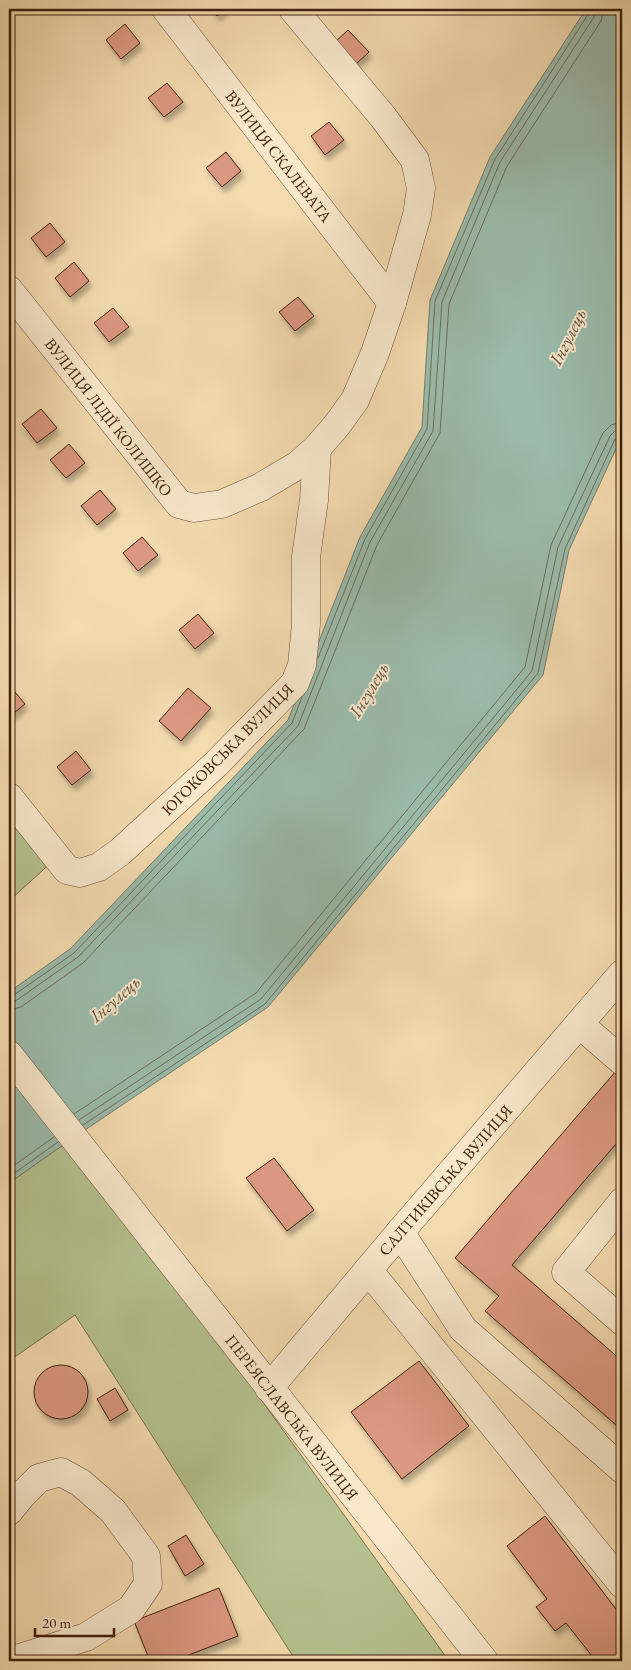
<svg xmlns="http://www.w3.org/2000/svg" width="631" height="1670" viewBox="0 0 631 1670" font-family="'EB Garamond',serif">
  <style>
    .green { fill: #b5c18f; stroke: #7a704e }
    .water { fill: #9bbbab; stroke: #767d6b }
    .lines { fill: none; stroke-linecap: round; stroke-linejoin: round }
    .shore { stroke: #6c6e5c; stroke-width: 1 }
    .building { fill: #db9881; stroke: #3e200c; filter: url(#shadow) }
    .minor-casing { stroke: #6b4e35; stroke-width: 29 }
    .minor { stroke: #f7e7cb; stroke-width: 28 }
    .labels { text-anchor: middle; stroke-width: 4; stroke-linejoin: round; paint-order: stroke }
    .street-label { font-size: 16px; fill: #3e200c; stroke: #f7e7cb }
    .water-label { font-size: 18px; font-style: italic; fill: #5a4e3c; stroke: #f7e7cb }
  </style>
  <defs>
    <filter id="shadow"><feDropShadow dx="3" dy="5.5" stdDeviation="2.5" flood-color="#0004"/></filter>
  </defs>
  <rect width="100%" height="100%" fill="#f3daaf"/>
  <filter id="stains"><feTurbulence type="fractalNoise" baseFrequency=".004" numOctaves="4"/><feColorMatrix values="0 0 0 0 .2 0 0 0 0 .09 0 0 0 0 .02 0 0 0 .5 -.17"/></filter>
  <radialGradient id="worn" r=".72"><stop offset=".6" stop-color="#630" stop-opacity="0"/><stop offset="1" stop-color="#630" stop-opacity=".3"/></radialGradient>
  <g class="green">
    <path d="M9 801 55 859 9 901Z"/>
    <path d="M73 1138 449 1661H296L75 1315 9 1361V1183Z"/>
  </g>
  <path class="water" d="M586 9H622V436L569 550 543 675 268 1007 73 1138 9 1183V992L70 949 288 720 360 537 422 427 430 300 490 157Z"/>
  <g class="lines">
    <g class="shore">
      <path d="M318 658 365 539 427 429 435 301 495 159 589 13 590 9"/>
      <path d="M9 996 14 995 74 953 292 723 302 697"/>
      <path d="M9 1002 17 1000 78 957 298 726 370 542 433 431 442 302 500 162 594 17 596 9"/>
      <path d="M9 1010 21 1007 83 963 304 729 377 545 440 433 449 304 507 166 601 21 604 9"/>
      <path d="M74 1114 256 993 525 667 551 545 603 433 611 425 622 422"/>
      <path d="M79 1120 261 999 532 671 558 547 610 436 615 431 622 430"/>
      <path d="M83 1125 265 1004 538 673 565 549 615 439 619 436H622"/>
      <path d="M9 1169 54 1137"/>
      <path d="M9 1177 58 1142"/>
    </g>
  </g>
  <g class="building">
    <path d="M212 9H226L217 16Z"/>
    <path d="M125 24 140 43 121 59 106 40Z"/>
    <path d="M348 30 369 52 355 65 334 43Z"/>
    <path d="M167 83 183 102 164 117 148 98Z"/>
    <path d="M329 122 344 140 325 155 311 136Z"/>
    <path d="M226 152 241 171 222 187 206 168Z"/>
    <path d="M50 223 65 242 46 257 31 238Z"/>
    <path d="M74 262 89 281 70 297 55 278Z"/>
    <path d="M298 297 314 316 295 331 279 312Z"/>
    <path d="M113 308 129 327 109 342 94 323Z"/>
    <path d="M41 409 57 428 37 443 22 424Z"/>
    <path d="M69 444 85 463 66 478 50 460Z"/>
    <path d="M100 490 116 509 97 525 81 506Z"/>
    <path d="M142 537 158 555 138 571 123 553Z"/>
    <path d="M198 614 214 633 195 649 179 630Z"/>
    <path d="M9 685 25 704 9 717Z"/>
    <path d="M188 688 211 708 181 741 159 721Z"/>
    <path d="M76 751 91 770 72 785 57 767Z"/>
    <path d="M616 1071 622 1076V1137L512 1265 622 1361V1430L485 1311 499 1296 455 1258Z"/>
    <path d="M274 1158 314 1210 287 1231 246 1178Z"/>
    <path d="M419 1361 469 1426 402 1479 351 1412Z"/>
    <circle cx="61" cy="1392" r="27"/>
    <path d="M115 1388 128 1410 110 1421 97 1399Z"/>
    <path d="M545 1516 622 1617V1661H596L566 1623 555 1631 536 1607 547 1599 507 1546Z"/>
    <path d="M186 1535 204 1564 185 1576 168 1546Z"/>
    <path d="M219 1588 238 1636 173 1661H150L134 1621Z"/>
  </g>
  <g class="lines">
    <g class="minor-casing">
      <g id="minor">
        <path d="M166 9 392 303"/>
        <path d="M9 290 179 504 194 508 222 504 261 487 298 465 317 448 337 425 355 400 375 353 392 303 417 215 421 188 415 160 383 117 293 9"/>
        <path d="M9 797 67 870 80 873 99 867 120 852 216 764 295 683 302 665 306 624V557L314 500 317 448"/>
        <path d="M579 1024 622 1061"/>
        <path d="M9 1055 484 1661"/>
        <path d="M622 1202 566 1272 622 1321"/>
        <path d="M400 1232 463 1329 622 1469"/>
        <path d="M368 1270 622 1584"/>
        <path d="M269 1388 400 1232 622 974"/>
        <path d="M9 1511 22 1495 39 1478 61 1472 81 1483 113 1511 146 1556 148 1584 131 1609 86 1637 10 1661"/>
      </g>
    </g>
    <use href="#minor" class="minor"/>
  </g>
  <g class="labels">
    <g class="street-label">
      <text transform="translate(279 156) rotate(52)" y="6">ВУЛИЦЯ СКАЛЕВАТА</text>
      <text transform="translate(109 417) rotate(52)" y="6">ВУЛИЦЯ ЛІДІЇ КОЛИШКО</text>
      <text transform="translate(227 749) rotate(-45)" y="6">ЮГОКОВСЬКА ВУЛИЦЯ</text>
      <text transform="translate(445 1180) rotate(-49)" y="6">САЛТИКІВСЬКА ВУЛИЦЯ</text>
      <text transform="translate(292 1417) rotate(52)" y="6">ПЕРЕЯСЛАВСЬКА ВУЛИЦЯ</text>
    </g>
    <g class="water-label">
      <text transform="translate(568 337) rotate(-63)" y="6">Інгулець</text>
      <text transform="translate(369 690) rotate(-59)" y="6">Інгулець</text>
      <text transform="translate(115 999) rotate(-41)" y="6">Інгулець</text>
    </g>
  </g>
  <rect width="631" height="1670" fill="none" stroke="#f3daaf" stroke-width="30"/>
  <rect x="10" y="10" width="611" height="1650" fill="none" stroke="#3e200c" stroke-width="2.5"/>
  <rect x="15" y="15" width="601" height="1640" fill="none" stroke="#3e200c"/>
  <path d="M35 1628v8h79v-8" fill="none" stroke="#3e200c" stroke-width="2.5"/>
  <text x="42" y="1628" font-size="15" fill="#3e200c" stroke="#f7e7cb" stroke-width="4" paint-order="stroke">20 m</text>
  <rect width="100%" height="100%" filter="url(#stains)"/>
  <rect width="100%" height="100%" fill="url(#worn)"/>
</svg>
